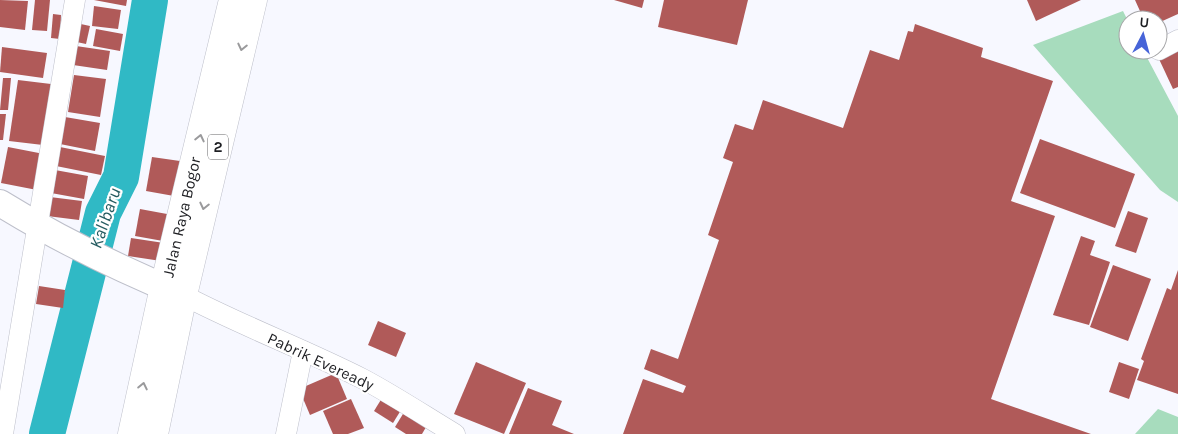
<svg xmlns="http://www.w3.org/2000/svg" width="1178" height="434" viewBox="0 0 1178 434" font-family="Karla,sans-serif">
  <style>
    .green { fill: #a7dcbd }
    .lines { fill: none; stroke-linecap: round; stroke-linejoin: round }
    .river { stroke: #30b9c5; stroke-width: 36 }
    .building { fill: #b05a59 }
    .minor-casing { stroke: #bdbfca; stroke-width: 21 }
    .major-casing { stroke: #bdbfca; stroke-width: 28 }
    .highway-casing { stroke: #bdbfca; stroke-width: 29 }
    .minor { stroke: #fff; stroke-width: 20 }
    .major { stroke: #fff; stroke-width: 26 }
    .highway { stroke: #fff; stroke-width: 28 }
    .oneway { stroke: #9a9a9c }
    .labels { text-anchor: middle; stroke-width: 4.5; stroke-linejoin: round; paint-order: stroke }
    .shield { fill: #fff; stroke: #626265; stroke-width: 1 }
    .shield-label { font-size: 15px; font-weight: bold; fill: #1e1f23 }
    .street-label { font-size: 16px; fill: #1e1f23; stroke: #fff }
    .water-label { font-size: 18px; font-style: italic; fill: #265c61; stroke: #fff }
  </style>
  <rect width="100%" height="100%" fill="#f7f8ff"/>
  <g class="green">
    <path d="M1123 11 1128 21V50H1143L1178 116V202L1160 190 1033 45Z"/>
    <path d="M1158 409 1178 417V434H1135Z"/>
  </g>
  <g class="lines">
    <path class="river" d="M47 434 103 213 121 177 150 0"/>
  </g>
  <g class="building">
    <path d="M0 0 28 1 25 30 0 27Z"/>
    <path d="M35 0H50L47 31 32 30Z"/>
    <path d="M94 0H127L126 6Z"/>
    <path d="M614 0H644L642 8Z"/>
    <path d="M664 0H748L737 45 658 27Z"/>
    <path d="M1027 0H1081L1036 21Z"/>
    <path d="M1135 0H1178V14L1158 23V20H1144Z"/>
    <path d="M94 6 121 10 118 29 92 26Z"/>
    <path d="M53 14 61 15 60 39 51 38Z"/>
    <path d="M76 23 90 26 86 44 72 41Z"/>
    <path d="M915 24 983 48 981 57 1053 81 1011 201 1055 216 991 399 1091 434H623L643 379 683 393 686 386 644 369 651 349 678 359 719 240 708 235 733 162 723 158 735 124 753 130 763 100 843 128 870 50 899 60 908 31 913 32Z"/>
    <path d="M96 29 123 34 120 51 93 46Z"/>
    <path d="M76 46 110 51 107 70 73 65Z"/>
    <path d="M2 47 47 53 43 78 0 72Z"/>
    <path d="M1178 50V87L1173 89 1159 59Z"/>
    <path d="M74 75 106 79 100 117 68 112Z"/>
    <path d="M3 78H11L8 110H0Z"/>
    <path d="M18 80 51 84 43 145 9 141Z"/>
    <path d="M0 114H6L3 140H0Z"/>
    <path d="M65 117 100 123 95 151 60 144Z"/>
    <path d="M1040 139 1135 174 1115 228 1020 193Z"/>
    <path d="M8 147 44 154 37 190 1 183Z"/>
    <path d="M60 147 105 156 101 175 56 166Z"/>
    <path d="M152 157 180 161 174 196 146 191Z"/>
    <path d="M55 170 88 176 84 199 51 193Z"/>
    <path d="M50 197 82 201 79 220 47 216Z"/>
    <path d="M140 209 167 214 163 241 135 236Z"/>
    <path d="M1128 211 1148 218 1136 253 1115 246Z"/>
    <path d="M1081 236 1095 241 1090 255 1110 262 1089 325 1053 315Z"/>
    <path d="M131 238 164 243 161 261 128 256Z"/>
    <path d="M1113 265 1151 279 1128 341 1090 327Z"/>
    <path d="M1178 270V394L1137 380 1144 361 1141 359 1167 288 1171 290Z"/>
    <path d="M39 286 65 290 63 308 36 304Z"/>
    <path d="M378 321 406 333 396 357 368 345Z"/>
    <path d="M476 362 526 383 504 434 454 414Z"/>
    <path d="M1119 362 1139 369 1129 399 1109 392Z"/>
    <path d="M336 373 347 399 310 415 299 389Z"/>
    <path d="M528 388 562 401 552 425 574 434H509Z"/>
    <path d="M382 398 401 410 393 423 374 411Z"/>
    <path d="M351 399 364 428 348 434H333L323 411Z"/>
    <path d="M406 409 429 422 422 434H406L395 427Z"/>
  </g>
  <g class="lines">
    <g class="minor-casing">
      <g id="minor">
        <path d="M1159 50 1178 40"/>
        <path d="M183 295C242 326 304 349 363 379 395 396 425 416 455 434"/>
        <path d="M3 434 75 0"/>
        <path d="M286 434 303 351"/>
      </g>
    </g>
    <g class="major-casing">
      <path id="major" d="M0 203C58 239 120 269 183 295"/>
    </g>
    <g class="highway-casing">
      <g id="highway">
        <path d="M132 434 164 287 233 0"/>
        <path d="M154 434 183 295 253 0"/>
      </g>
    </g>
    <use href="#minor" class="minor"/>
    <use href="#major" class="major"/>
    <use href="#highway" class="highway"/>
  </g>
  <defs><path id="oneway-chevron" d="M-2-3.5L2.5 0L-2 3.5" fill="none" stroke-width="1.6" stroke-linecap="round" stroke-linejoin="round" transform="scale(1.25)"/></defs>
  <g class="oneway">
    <use href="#oneway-chevron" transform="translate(242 47) rotate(103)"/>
    <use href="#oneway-chevron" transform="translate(200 138) rotate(-77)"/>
    <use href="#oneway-chevron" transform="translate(204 206) rotate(103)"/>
    <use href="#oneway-chevron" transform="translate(143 386) rotate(-78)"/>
  </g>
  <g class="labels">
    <rect class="shield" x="208" y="134.5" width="20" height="25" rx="4"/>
    <g class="shield-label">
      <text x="218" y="152">2</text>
    </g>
    <g class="street-label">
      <text transform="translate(181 217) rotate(-77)" y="6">Jalan Raya Bogor</text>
      <text transform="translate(321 361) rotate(25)" y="6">Pabrik Eveready</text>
    </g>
    <g class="water-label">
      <text transform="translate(105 218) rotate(-71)" y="6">Kalibaru</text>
    </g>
  </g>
  <g transform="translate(1143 35) rotate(6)"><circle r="24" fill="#ffffff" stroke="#a5a5a7"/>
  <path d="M0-4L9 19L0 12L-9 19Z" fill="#4764d8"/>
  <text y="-8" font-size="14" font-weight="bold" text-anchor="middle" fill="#1e1f23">U</text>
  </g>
</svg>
